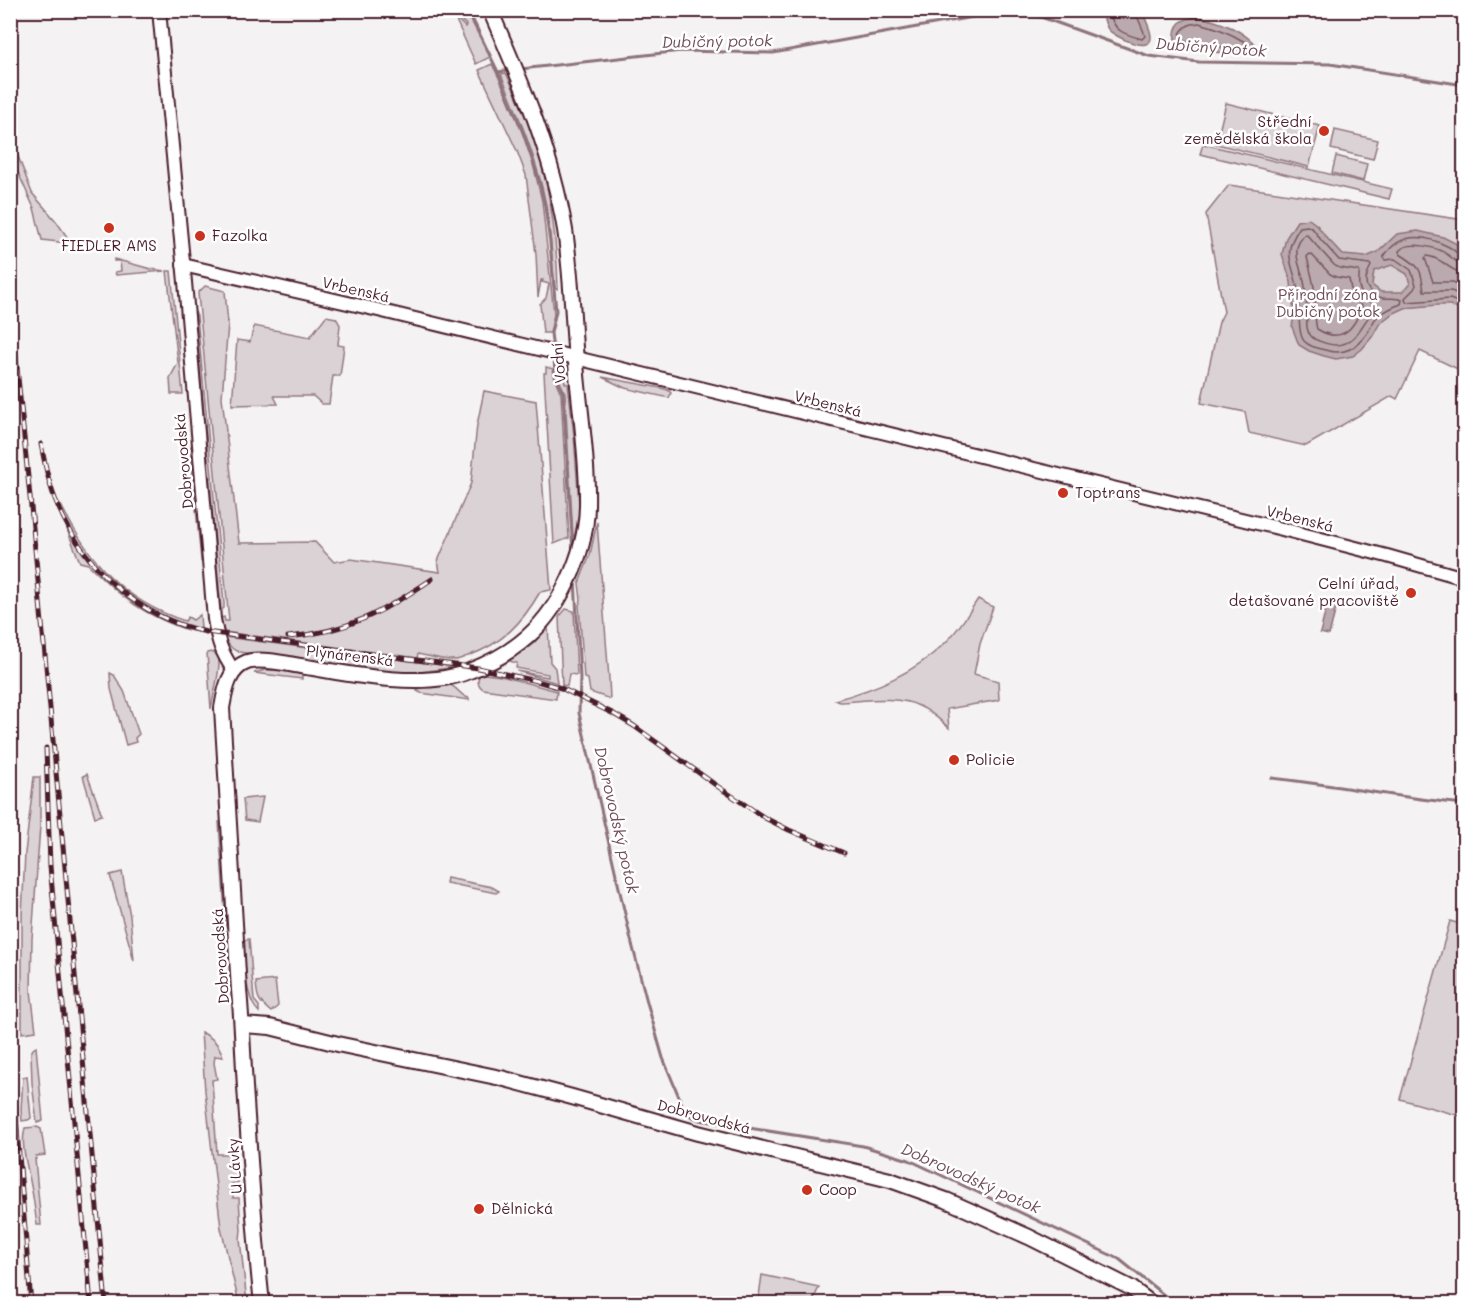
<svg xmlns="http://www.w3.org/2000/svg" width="1475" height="1314" viewBox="0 0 1475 1314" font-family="Mali,sans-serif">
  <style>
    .green { fill: #dbd2d5; stroke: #927880; stroke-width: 1.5 }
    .water { fill: #baa9ae; stroke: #8d727a; stroke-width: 1.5; fill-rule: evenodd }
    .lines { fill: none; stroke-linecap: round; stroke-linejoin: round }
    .shore { stroke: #77565f; stroke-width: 1.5 }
    .stream { stroke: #8d727a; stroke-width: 3 }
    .tertiary-casing { stroke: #4a1f2b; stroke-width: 16 }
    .secondary-casing { stroke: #4a1f2b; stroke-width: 18 }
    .tertiary { stroke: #fff; stroke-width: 12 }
    .secondary { stroke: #fff; stroke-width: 14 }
    .rail-casing { stroke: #4a1f2b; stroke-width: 5 }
    .rail { stroke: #fff; stroke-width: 3; stroke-dasharray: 9; stroke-linecap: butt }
    .poi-dot { fill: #c8321e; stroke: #fff; stroke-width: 2 }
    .labels { text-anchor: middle; stroke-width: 5; stroke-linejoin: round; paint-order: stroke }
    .poi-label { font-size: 15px; fill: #4a1f2b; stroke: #fff; text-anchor: start }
    .street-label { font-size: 15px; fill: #4a1f2b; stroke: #fff }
    .park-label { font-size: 15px; fill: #6e4c56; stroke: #fff }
    .water-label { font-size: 16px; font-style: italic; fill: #714f59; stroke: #fff }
  </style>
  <rect width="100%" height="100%" fill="#f4f2f2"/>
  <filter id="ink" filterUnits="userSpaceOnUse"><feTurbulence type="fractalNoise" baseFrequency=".0167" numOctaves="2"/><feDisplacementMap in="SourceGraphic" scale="12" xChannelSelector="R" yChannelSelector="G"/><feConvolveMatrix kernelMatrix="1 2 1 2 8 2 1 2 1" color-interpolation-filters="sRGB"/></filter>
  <g filter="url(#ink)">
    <g class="green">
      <path d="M460 11H466L490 57 476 64 454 16 465 27 466 25 460 19 464 15Z"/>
      <path d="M492 64 501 82 521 129 533 164 542 201 554 314 550 333H543L540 304 546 298 549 284 542 282 543 280H541L538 297 536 254 526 175 517 151 479 70Z"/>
      <path d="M506 73C518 98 530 124 538 151 551 195 557 242 558 289L555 288C552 261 551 233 546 205 537 159 519 117 501 74Z"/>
      <path d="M1226 103 1320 126 1309 167 1216 144Z"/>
      <path d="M1335 130 1378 140 1373 159 1331 149Z"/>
      <path d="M10 135 32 193 56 221 70 241 67 243 42 240 34 208 11 157Z"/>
      <path d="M1203 144 1392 189 1389 199 1200 154Z"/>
      <path d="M1336 156 1367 164 1363 181 1332 173Z"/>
      <path d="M1229 185 1464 220V372L1420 351 1397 399 1392 396 1306 446 1249 433 1245 412 1201 403 1219 322 1224 312 1206 214Z"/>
      <path d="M114 259 151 269 165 271 116 275 115 272 121 271 120 261H114Z"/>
      <path d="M167 271H171L183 394H171L170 378 178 363Z"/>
      <path d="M205 286 225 291 228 324 222 397 239 543 315 542 334 562 351 559 440 572 438 561 471 483 477 425 484 391 536 401 551 590 540 592C522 623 502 644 468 656 464 657 459 660 455 660 445 661 428 656 418 654L417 658 224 632 221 618 224 617 225 621H229L198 293Z"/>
      <path d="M195 312 197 316 224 603V608L221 610Z"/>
      <path d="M326 316 336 318 340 325 338 345 344 346 340 376H333L329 404H322L313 396H274L278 404 232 405 237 340 250 342 254 326 310 337Z"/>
      <path d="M546 367 553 369 555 379 561 394 569 538 554 544 544 373H546Z"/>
      <path d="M558 370C564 373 564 377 565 383L568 384 574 436 579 504V513L575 535 573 537 565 393C563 386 556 378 558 370Z"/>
      <path d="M602 377 661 388 668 390 671 393 669 398 625 388Z"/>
      <path d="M190 446 194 452 203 556 201 560Z"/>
      <path d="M61 505C89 561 123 601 185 621L188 617 193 620 200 615 201 628 198 632C187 631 176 626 167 622 133 608 114 590 88 564L80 562 68 532Z"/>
      <path d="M597 522 609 679 610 699 590 692 588 679 584 678 579 605 581 600 579 583 590 555Z"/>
      <path d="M978 599 993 607 980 644 974 674 998 681 999 700 947 709 949 728C940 720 931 711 919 706 897 695 863 701 839 702L835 700C876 689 914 673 945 643 958 631 968 614 978 599Z"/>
      <path d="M566 609 574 611 577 675 569 674 567 686 562 685 559 617Z"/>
      <path d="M548 626 550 662 555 668 557 683 517 671 548 677V674L516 668 517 663 509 661 534 643Z"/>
      <path d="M224 637 232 638 457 667 412 673H396L253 653C237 653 232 652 224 637Z"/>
      <path d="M211 652 218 655C222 667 213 694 211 709L207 653Z"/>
      <path d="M265 670C277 670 290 669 302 674V679L254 673Z"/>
      <path d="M110 673 114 675 124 691 139 734 135 738 136 742 126 745 111 689Z"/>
      <path d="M484 674 501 676 557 691 556 699 483 689C478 685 477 682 479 676Z"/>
      <path d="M446 683C459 687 459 696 469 698V700L421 693 417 691 424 686Z"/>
      <path d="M87 774 102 815 95 817 83 776Z"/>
      <path d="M34 777H40V826L32 939 31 991 36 1031 22 1033V915L25 853Z"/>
      <path d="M263 797 258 822 245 820 243 799Z"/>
      <path d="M219 822H221L227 906 226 928Z"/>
      <path d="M122 872 130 916 134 961 110 875Z"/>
      <path d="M447 878 492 887 499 891 496 893 446 883Z"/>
      <path d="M1450 921 1464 925V1117L1400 1099Z"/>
      <path d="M249 939 254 1000 259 1006V1012C256 1009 255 1008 253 1004 247 992 240 951 245 940Z"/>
      <path d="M275 980 278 1006 271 1012C258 1001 257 998 256 982Z"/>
      <path d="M201 1032C213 1038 219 1044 223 1057L215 1056 214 1063 217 1079 212 1080 217 1154H228L229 1157 237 1162 238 1183 232 1184 233 1198H239L241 1230 240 1239 247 1303H239L221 1228 205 1091Z"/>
      <path d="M36 1047 43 1121 37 1123 32 1083 31 1053 33 1049Z"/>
      <path d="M27 1076 31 1118 28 1120 22 1121 21 1110 23 1077Z"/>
      <path d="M37 1127 41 1129 45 1155 36 1156V1159H35L41 1225H37C35 1212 34 1199 31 1186 28 1168 20 1146 25 1128Z"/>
      <path d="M762 1275 819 1287 812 1303H758Z"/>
    </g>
    <g class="water">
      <path d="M1102 11H1142C1145 19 1151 29 1151 37 1151 55 1113 36 1108 29 1104 23 1104 17 1102 11Z"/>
      <path d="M1199 17C1222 22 1244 30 1259 49L1257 52 1248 54 1190 51 1182 48 1175 42C1173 23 1182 18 1199 17Z"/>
      <path d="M1309 219 1317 225 1325 236 1343 255 1366 257 1378 252 1397 234 1418 231 1443 237 1457 244 1464 253V309L1460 310 1450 305H1438L1405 308 1392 314 1380 323 1372 337 1362 349 1353 356 1336 359 1324 356 1309 351 1299 345 1292 327 1294 314 1291 282 1282 254 1286 238 1297 221ZM1392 265 1407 274 1410 284 1402 292H1381L1372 285 1374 271Z"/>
      <path d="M1328 601 1337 604 1329 635 1320 633Z"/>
    </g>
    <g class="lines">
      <g class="shore">
        <path d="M1109 10C1113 31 1123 34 1142 39L1145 36C1143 27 1137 20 1136 10"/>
        <path d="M1199 23C1216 27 1230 33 1245 42V46L1243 48 1192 45 1181 39 1180 34C1185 25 1190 24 1199 23Z"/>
        <path d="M1307 226 1313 229 1321 240 1339 260 1370 264 1371 266C1365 277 1363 286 1373 294 1378 297 1377 297 1383 298 1390 299 1396 297 1402 300L1401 304C1392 307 1385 311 1377 317 1373 321 1371 327 1368 332 1357 348 1344 356 1325 350 1319 349 1309 346 1304 341 1297 333 1300 304 1298 292 1294 262 1280 256 1300 227Z"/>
        <path d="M1306 234 1335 266 1340 268 1359 271C1360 276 1358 281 1359 286 1360 295 1370 301 1376 306V309C1362 320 1358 344 1337 345 1330 345 1315 341 1311 336 1304 329 1308 318 1307 309 1306 299 1306 287 1303 277 1301 270 1297 262 1297 254 1296 246 1300 239 1306 234Z"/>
        <path d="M1309 254 1312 255 1330 274 1336 277 1349 279 1352 295 1362 306C1354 330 1341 344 1317 329 1314 322 1316 305 1315 295 1314 282 1310 270 1307 257Z"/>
        <path d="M1464 256C1457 255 1455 250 1449 247 1424 234 1399 232 1383 258L1385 260 1395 259 1411 270 1416 285 1414 289 1405 298 1406 302 1450 299 1460 303H1464"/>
        <path d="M1464 263C1456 263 1455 260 1448 255 1438 247 1408 240 1399 251L1400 254C1421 267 1421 269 1424 291H1451L1464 296"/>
        <path d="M1464 273C1454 272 1450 267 1442 262 1438 259 1432 257 1427 256L1425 258 1433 282H1453L1464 287"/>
      </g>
      <g class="stream">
        <path d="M468 10 498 72 524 135 539 180 545 206 550 243 556 311 551 333 553 350"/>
        <path d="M521 69 681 51 773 53 1006 11 1041 17 1149 56 1199 62 1330 64 1464 85"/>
        <path d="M498 72 511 70"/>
        <path d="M554 357 555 375 563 393 573 552"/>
        <path d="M575 579 580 677 579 713 631 940 647 1002 663 1058 686 1114 699 1120 863 1146 909 1160 1119 1259 1175 1304"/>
        <path d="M1272 778C1336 785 1400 798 1464 804"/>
      </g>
      <g class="tertiary-casing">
        <g id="tertiary">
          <path d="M159 10 185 282 214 619C218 642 221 652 234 671"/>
          <path d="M183 265 378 310 1282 529 1387 556 1464 578"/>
        </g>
      </g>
      <g class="secondary-casing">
        <g id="secondary">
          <path d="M243 1025 270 1027 342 1045 501 1078 572 1097 698 1133 890 1180 946 1200 1029 1237 1131 1288 1152 1304"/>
          <path d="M262 1304C254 1232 250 1159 245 1087 243 1055 242 1022 239 990L222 708C225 691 228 669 247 662 261 657 292 665 307 667 352 675 425 689 467 672 485 665 505 655 520 643 559 613 586 555 587 506 588 463 581 419 577 375 573 327 572 278 565 230 552 152 521 81 490 10"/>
        </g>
      </g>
      <use href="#tertiary" class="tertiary"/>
      <use href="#secondary" class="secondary"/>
      <g class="rail-casing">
        <g id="rail">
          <path d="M10 298 32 517 106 1304"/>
          <path d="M41 444C45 464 49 486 58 506 85 569 138 617 206 632L478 668 537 681 561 688 612 713 634 726 717 786 765 818 789 830 844 853"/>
          <path d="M288 637C348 632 383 612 432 579"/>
          <path d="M46 748 50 866 91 1304"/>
          <path d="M10 1043 31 1304"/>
        </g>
      </g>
      <use href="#rail" class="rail"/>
    </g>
  </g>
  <g class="poi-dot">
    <circle cx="1324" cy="131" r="6"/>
    <circle cx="109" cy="228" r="6"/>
    <circle cx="200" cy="236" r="6"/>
    <circle cx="1063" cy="493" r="6"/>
    <circle cx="1411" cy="593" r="6"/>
    <circle cx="954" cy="760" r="6"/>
    <circle cx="807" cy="1190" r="6"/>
    <circle cx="479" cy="1209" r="6"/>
  </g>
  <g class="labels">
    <g class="poi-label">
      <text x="1312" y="127" text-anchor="end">Střední<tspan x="1312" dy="17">zemědělská škola</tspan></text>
      <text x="212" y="241">Fazolka</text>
      <text x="109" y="251" text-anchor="middle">FIEDLER AMS</text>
      <text x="1075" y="498">Toptrans</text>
      <text x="1399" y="589" text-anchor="end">Celní úřad,<tspan x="1399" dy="17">detašované pracoviště</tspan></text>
      <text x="966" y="765">Policie</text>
      <text x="819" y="1195">Coop</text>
      <text x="491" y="1214">Dělnická</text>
    </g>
    <g class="street-label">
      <text transform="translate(356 290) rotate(13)" y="5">Vrbenská</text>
      <text transform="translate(559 363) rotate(-95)" y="5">Vodní</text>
      <text transform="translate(828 404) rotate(14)" y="5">Vrbenská</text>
      <text transform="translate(184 461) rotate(-95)" y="5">Dobrovodská</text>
      <text transform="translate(1300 519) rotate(14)" y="5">Vrbenská</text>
      <text transform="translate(350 656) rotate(7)" y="5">Plynárenská</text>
      <text transform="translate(221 956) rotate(-94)" y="5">Dobrovodská</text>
      <text transform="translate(704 1117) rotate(15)" y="5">Dobrovodská</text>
      <text transform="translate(235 1166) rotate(-94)" y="5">U Lávky</text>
    </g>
    <g class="park-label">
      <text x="1328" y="300">Přírodní zóna<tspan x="1328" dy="17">Dubičný potok</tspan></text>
    </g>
    <g class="water-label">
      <text transform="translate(717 41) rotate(-1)" y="6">Dubičný potok</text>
      <text transform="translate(1211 47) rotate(4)" y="6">Dubičný potok</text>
      <text transform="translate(617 820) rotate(77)" y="6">Dobrovodský potok</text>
      <text transform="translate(971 1178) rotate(24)" y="6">Dobrovodský potok</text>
    </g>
  </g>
  <rect width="1475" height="1314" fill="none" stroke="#fff" stroke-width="36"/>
  <rect x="18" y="18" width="1439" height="1278" fill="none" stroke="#4a1f2b" stroke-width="2" filter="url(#ink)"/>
</svg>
